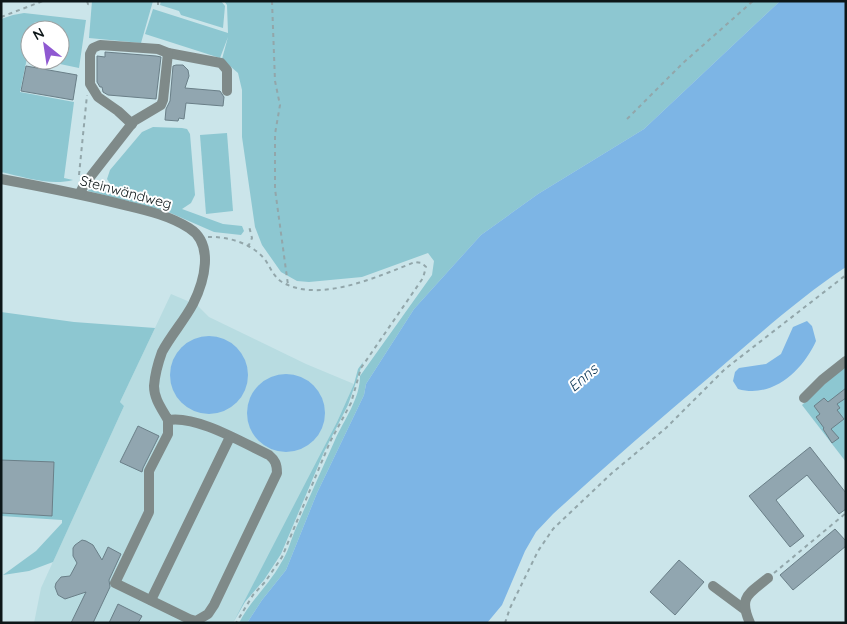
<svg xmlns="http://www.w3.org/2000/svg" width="847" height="624" viewBox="0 0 847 624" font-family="Quicksand,sans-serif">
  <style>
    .built { fill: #b8dce1 }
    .green { fill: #8dc7d1 }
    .water { fill: #7db5e5 }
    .building { fill: #91a6b0; stroke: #6a7f88 }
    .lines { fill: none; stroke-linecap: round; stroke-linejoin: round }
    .path { stroke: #92a6aa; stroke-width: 2; stroke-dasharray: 4 4; stroke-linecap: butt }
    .minor { stroke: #7f8a89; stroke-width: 10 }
    .labels { text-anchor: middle; stroke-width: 4; stroke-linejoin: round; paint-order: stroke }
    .street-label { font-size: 14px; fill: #0d1618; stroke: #fff }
    .water-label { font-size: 15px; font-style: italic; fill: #0a3555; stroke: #fff }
  </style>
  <rect width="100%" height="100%" fill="#cbe5ea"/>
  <path class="built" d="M171 294 197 305 209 317 306 364 354 384 337 422 311 475 233 623H34L41 588 124 406 120 402Z"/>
  <g class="green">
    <path d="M92 1H153L141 43 89 38Z"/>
    <path d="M161 1H221L225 6 223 28 181 15 179 11 160 5Z"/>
    <path d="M224 1H780L644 129 538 194 481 235 414 309 366 384 364 395 317 493 286 570 262 600 247 623H239C250 601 269 585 281 563 288 553 291 539 296 528 309 498 322 469 335 440 344 420 360 399 360 376L432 275 434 261 428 253 362 277 309 282 297 281 281 272 262 245 255 227 242 137V90L238 73 222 59 228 37 220 58 145 34 153 9 228 33 227 5Z"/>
    <path d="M24 13 86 20 79 68 41 60H60V30H30V58H27L20 92 74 102 64 178 73 180C50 186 24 177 1 172V19L13 15Z"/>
    <path d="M153 127 182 128 187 129 190 134 195 195 191 203 182 209 223 224 242 226 244 231 241 235 214 232 166 211 88 191 92 186 114 190 107 179 110 170 142 132Z"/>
    <path d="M227 133 233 211 206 214 200 135Z"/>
    <path d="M1 312 74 322 155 328 120 402 124 406 53 562 29 571 3 575 36 551 62 523V520L1 516Z"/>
    <path d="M363 362 348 405 324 452 281 554 264 580 245 602 233 623 337 422 354 384 358 369Z"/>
    <path d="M846 364V462L802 405Z"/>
  </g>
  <g class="water">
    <path d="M780 1H846V267C799 298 756 337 713 374 659 420 605 466 553 514L536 532 525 551 502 605 487 623H247L262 600 286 570 317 493 364 395 366 384 414 309 481 235 538 194 644 129Z"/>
    <path d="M807 321 812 326 816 341C803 370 773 399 738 389L733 381 735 372 739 368 766 364 781 354 793 327Z"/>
    <circle cx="209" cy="375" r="39"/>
    <circle cx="286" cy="413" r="39"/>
  </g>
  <g class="building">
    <path d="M105 52 156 56 161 57 156 99 108 95 103 92 102 87H100L97 82V56L105 57Z"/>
    <path d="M176 65H183L188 70 189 76 185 88 220 91 224 97 223 106 186 103 184 119 179 118 178 121 165 120 166 109 170 101 173 66Z"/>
    <path d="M26 66 77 75 73 100 21 91Z"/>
    <path d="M846 388V398L837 404 840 408 837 410 844 419 831 429 839 438 832 443 823 429 824 428 816 417 820 414 814 406 824 398 828 402Z"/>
    <path d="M138 426 159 436 143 468 142 472 120 462Z"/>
    <path d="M810 447 846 493V509L839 514 807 475 776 500 804 536 790 547 749 496Z"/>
    <path d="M1 460 54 462 52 516 1 513Z"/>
    <path d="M835 529 846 541V546L793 590 780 575Z"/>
    <path d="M82 540 86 541 93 545 102 560 108 547 121 554 109 580 110 587 93 623H71L86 592 65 599 58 595 55 587 56 583 61 577 70 576 77 563 73 556V548L75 545Z"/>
    <path d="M679 560 704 582 675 615 650 592Z"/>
    <path d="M118 604 142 616 138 623H109Z"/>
  </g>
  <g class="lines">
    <g class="path">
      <path d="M87 1 88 4 92 5"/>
      <path d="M158 1V7"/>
      <path d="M272 1 275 81 280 105 275 134V189L288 285"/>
      <path d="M1 17 43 1"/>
      <path d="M627 119 683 63 753 1"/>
      <path d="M79 175 87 95"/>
      <path d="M208 237C228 236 254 244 266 261 271 269 274 277 282 282 319 304 379 276 415 262L422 263 426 267 423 278 361 368 351 403 330 442 282 557 265 582 253 595 236 623"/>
      <path d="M248 247 252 238 249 226"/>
      <path d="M774 573 846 513"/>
      <path d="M505 623 510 608 538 551 553 529 612 473 666 428 725 369 846 275"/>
    </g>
    <g class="minor">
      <path d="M132 124 118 111 98 97 90 84V54L93 48 100 45 158 49 168 53 221 63 227 70V91"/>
      <path d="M1 179C44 187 86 195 128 206 149 211 170 216 189 228 215 244 204 282 193 304 184 321 171 335 162 352 158 363 155 374 154 386 154 399 162 409 168 420 197 415 243 443 269 455 275 460 277 464 277 473L214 605 208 614 196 621 189 619 115 583 149 512V471L168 434V420"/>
      <path d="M80 193 84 185 134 121 161 105 163 100 168 53"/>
      <path d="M804 398 822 380 846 361"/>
      <path d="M713 586 744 609"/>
      <path d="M151 600 230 437"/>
      <path d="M750 623C738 596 749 594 768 578"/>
    </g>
  </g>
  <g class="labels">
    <g class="street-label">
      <text transform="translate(126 192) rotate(15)" y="5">Steinwändweg</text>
    </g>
    <g class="water-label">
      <text transform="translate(583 378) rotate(-41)" y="5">Enns</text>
    </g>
  </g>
  <rect width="847" height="624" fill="none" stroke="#0d1618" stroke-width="5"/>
  <g transform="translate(45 45) rotate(330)"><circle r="24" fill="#ffffff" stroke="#9ea2a3"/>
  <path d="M0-4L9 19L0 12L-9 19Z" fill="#8f59d1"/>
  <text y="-8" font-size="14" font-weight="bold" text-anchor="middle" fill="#0d1618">N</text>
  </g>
</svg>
